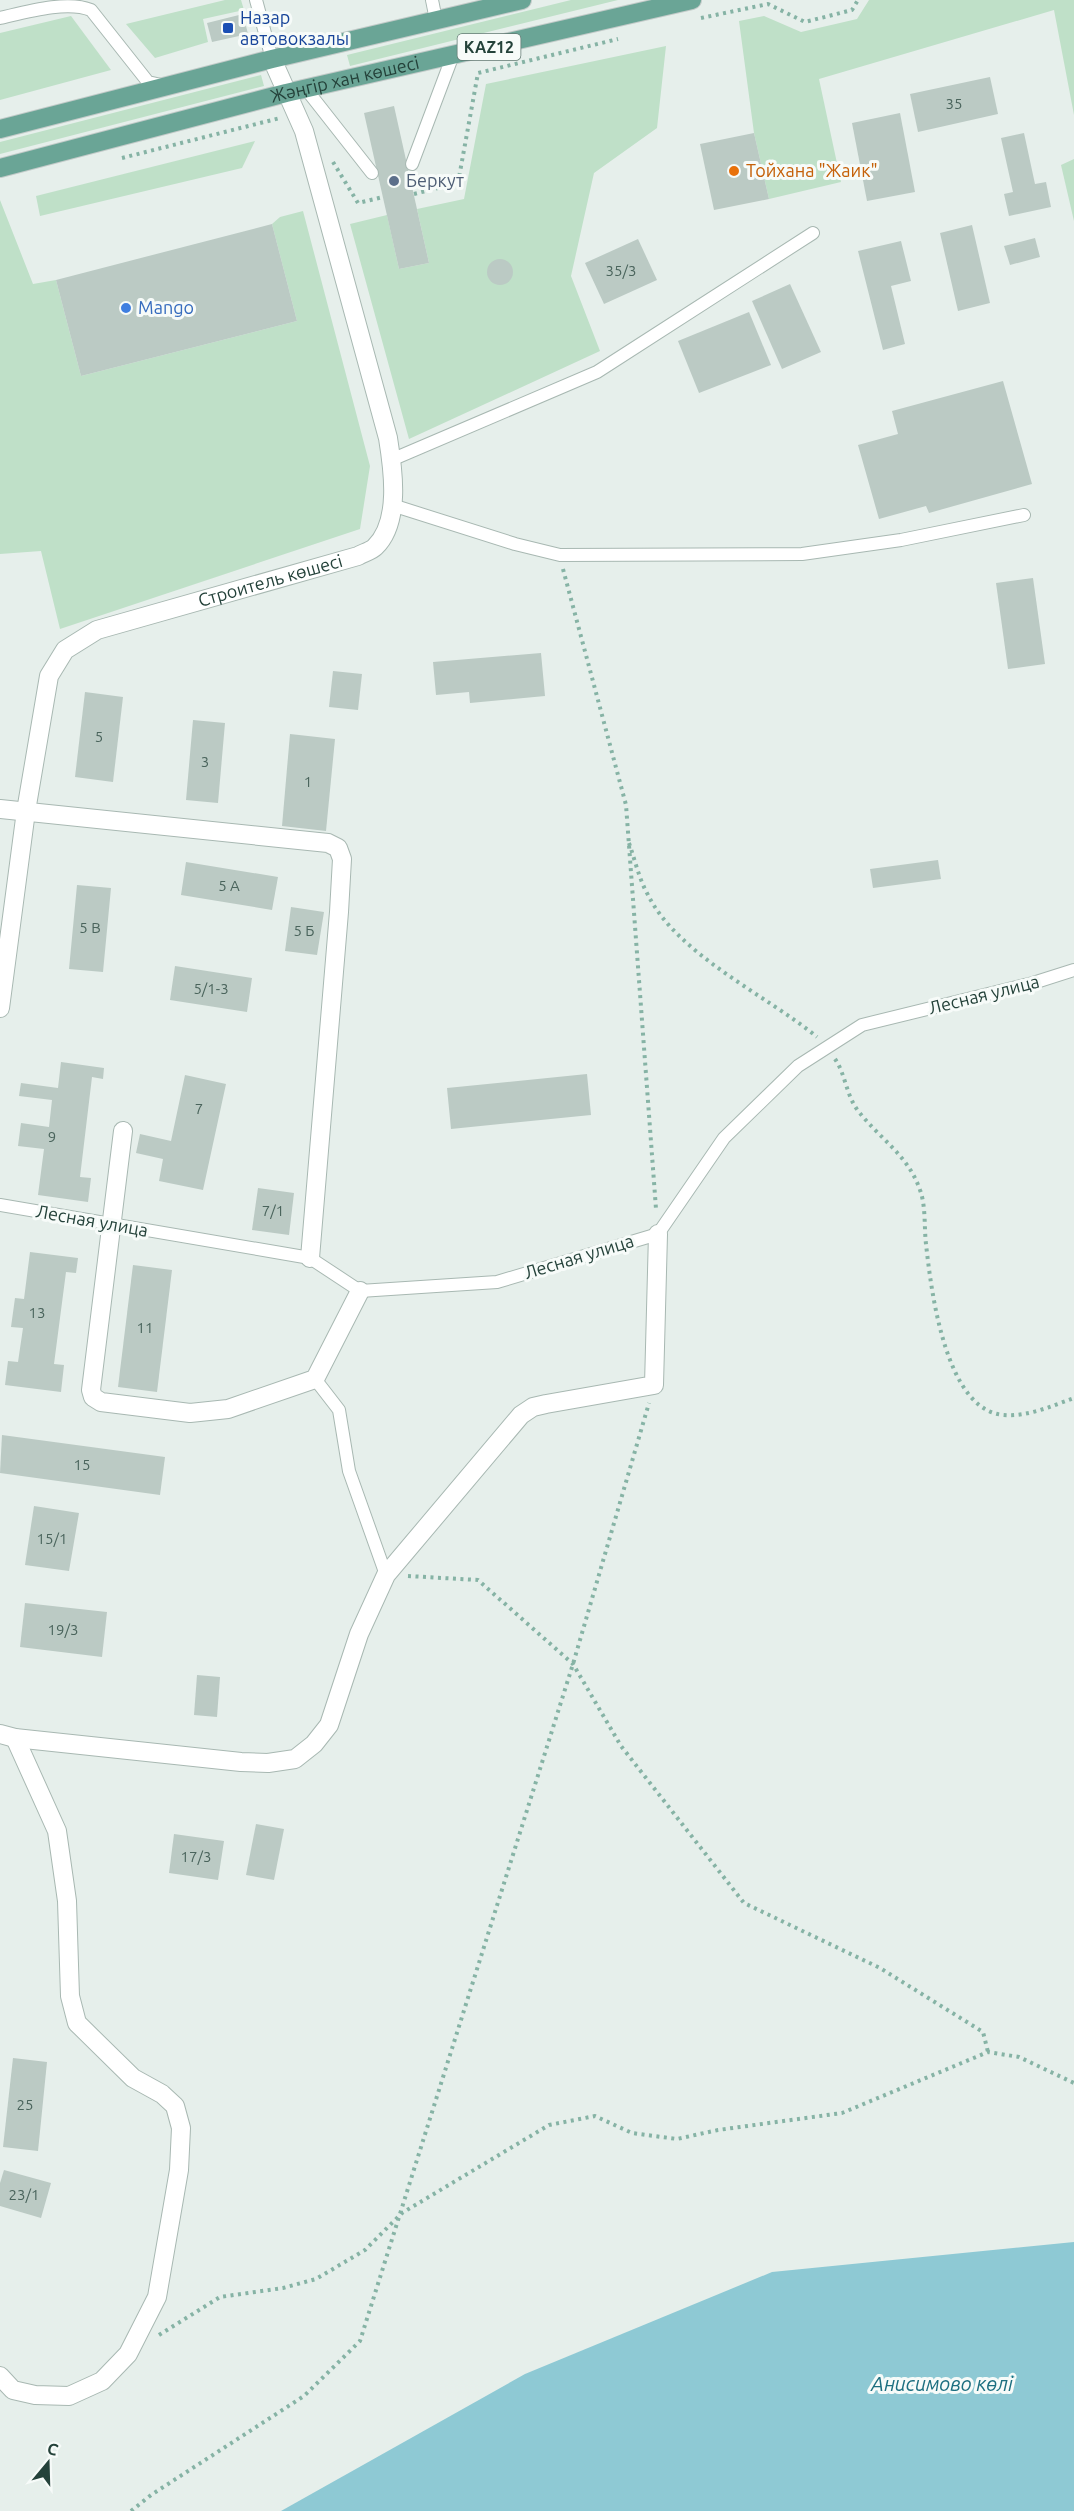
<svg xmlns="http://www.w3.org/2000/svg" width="1074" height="2511" viewBox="0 0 1074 2511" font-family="Ubuntu,sans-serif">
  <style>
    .green { fill: #bfe0c8 }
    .water { fill: #8ec9d4 }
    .building { fill: #bbcac4 }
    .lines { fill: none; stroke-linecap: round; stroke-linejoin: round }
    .lane-casing { stroke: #a8b8b2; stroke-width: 14 }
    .street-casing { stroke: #a8b8b2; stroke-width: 20 }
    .primary-casing { stroke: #c2cac8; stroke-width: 20 }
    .path { stroke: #86b3a5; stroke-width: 4; stroke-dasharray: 3 4.5; stroke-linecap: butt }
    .lane { stroke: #fff; stroke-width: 12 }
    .street { stroke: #fff; stroke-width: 18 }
    .primary { stroke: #6aa596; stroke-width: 18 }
    .transit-dot { fill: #1a4fb4; stroke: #f7fbf9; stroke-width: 2 }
    .food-dot { fill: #e8710a; stroke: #f7fbf9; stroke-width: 2 }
    .service-dot { fill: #5c6f8a; stroke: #f7fbf9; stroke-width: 2 }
    .shop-dot { fill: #3f7fe0; stroke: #f7fbf9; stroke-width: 2 }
    .labels { text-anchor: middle; stroke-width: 6; stroke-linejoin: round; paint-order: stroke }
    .number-label { font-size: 15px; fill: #4a645c }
    .shield { fill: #f7fbf9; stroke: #637a73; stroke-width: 1.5 }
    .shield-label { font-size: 16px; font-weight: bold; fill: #24423a }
    .transit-label { font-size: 18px; fill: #164399; stroke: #f7fbf9; text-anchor: start }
    .street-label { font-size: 18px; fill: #24423a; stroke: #f7fbf9 }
    .food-label { font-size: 18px; fill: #c56008; stroke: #f7fbf9; text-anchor: start }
    .service-label { font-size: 18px; fill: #4e5e75; stroke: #f7fbf9; text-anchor: start }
    .shop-label { font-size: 18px; fill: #366cbe; stroke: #f7fbf9; text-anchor: start }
    .water-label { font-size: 20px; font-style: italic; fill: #1c6f80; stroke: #f7fbf9 }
  </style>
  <rect width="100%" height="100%" fill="#e6efeb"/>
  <g class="green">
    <path d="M225 0H241L244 10 203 19 208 42 155 58 126 24Z"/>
    <path d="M571 0H618L350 66 347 55Z"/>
    <path d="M869 0H1074V115L1054 10 819 79 841 182 769 199 754 133 739 21 764 16 801 32 857 19Z"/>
    <path d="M71 16 111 70 0 100V33Z"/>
    <path d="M666 46 657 128 594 173 571 276 600 351 409 439 350 224 387 215 399 269 429 263 417 209 464 199 486 84Z"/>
    <path d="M261 75 264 86 0 154V142Z"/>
    <path d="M255 141 242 168 40 216 36 196Z"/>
    <path d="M1074 159V221L1061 165Z"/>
    <path d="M0 200 33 284 56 280 81 376 297 321 272 224 280 217 303 211 370 466 360 529 60 629 41 551 0 554Z"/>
  </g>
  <path class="water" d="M1074 2242V2511H281L525 2374 772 2272Z"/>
  <g class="building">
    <path d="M243 14 248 34 212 42 207 23Z"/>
    <path d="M990 77 998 114 918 132 910 94Z"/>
    <path d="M394 106 429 263 399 269 364 113Z"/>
    <path d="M900 113 915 192 867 201 852 123Z"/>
    <path d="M754 133 769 199 714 210 700 144Z"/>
    <path d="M1024 133 1035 184 1046 182 1051 207 1009 216 1004 194 1013 192 1001 138Z"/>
    <path d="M272 224 297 321 81 376 56 280Z"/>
    <path d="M972 225 990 303 958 311 940 233Z"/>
    <path d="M1035 238 1040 257 1010 265 1004 246Z"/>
    <path d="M638 239 657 280 604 304 585 263Z"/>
    <path d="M901 241 911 281 891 286 905 344 883 350 858 251Z"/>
    <circle cx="500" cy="272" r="13"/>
    <path d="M790 284 821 352 782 369 752 301Z"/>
    <path d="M749 312 771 365 699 393 678 341Z"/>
    <path d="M1003 381 1032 484 929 513 926 506 879 519 858 445 898 434 892 411Z"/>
    <path d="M1033 578 1045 664 1008 669 996 583Z"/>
    <path d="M541 653 545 696 470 703 469 692 436 695 433 662Z"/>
    <path d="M333 671 362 674 358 710 329 707Z"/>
    <path d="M85 692 123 697 113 782 75 777Z"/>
    <path d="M193 720 225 723 218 803 186 800Z"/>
    <path d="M290 734 335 739 326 831 282 826Z"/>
    <path d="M938 860 941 879 873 888 870 869Z"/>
    <path d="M186 862 278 877 272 910 181 895Z"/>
    <path d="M77 885 111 888 103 972 69 969Z"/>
    <path d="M291 907 324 912 317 955 285 951Z"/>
    <path d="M175 966 252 978 247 1012 170 1000Z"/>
    <path d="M61 1062 104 1068 103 1079 92 1077 80 1177 91 1178 88 1202 38 1195 44 1149 18 1146 21 1123 49 1127 52 1100 19 1096 21 1083 58 1088Z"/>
    <path d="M587 1074 591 1115 451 1129 447 1088Z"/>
    <path d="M185 1075 226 1084 203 1190 159 1181 163 1159 136 1153 140 1134 171 1141Z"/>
    <path d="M258 1188 294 1193 289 1235 252 1230Z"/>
    <path d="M30 1252 78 1258 76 1273 66 1272 54 1364 64 1365 61 1392 5 1385 8 1361 18 1362 23 1328 11 1327 15 1298 24 1299Z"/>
    <path d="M133 1265 172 1270 157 1392 118 1387Z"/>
    <path d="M2 1435 165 1457 160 1495 0 1473Z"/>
    <path d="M34 1506 79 1513 69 1571 25 1565Z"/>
    <path d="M25 1603 107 1612 102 1657 20 1647Z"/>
    <path d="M197 1675 220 1677 217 1717 194 1715Z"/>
    <path d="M256 1824 284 1829 274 1880 246 1875Z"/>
    <path d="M174 1834 224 1841 218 1880 169 1873Z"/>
    <path d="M13 2058 47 2062 38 2151 3 2147Z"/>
    <path d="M4 2170 51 2183 41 2218 0 2206V2183Z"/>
  </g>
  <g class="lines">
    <g class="lane-casing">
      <g id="lane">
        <path d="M256 0 272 59"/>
        <path d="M432 0 436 20"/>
        <path d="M0 18C26 12 67 0 91 10L148 82 161 85"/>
        <path d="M306 89 372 173"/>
        <path d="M412 164 453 55"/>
        <path d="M391 460 597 372 813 233"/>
        <path d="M392 505 515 544 560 555 802 554 901 540 1024 515"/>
        <path d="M0 1205 310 1258 360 1291 497 1282 658 1234 724 1138 798 1066 862 1025 1033 983 1074 970"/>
        <path d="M315 1379 339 1410 349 1471 386 1575"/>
      </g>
    </g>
    <g class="street-casing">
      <g id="street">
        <path d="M0 809 328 843 338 848 342 859 339 912 310 1258"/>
        <path id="s1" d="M0 1008 26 811 49 676 65 650 97 630 358 556C363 553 371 551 375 547 401 522 393 469 388 438L304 131 272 59"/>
        <path d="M123 1131 91 1390 93 1397 101 1402 190 1413 228 1409 315 1379 360 1291"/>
        <path d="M0 1734 15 1738 241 1762 268 1763 295 1759 314 1744 329 1725 359 1634 386 1575 521 1415 533 1407 546 1404 654 1385 658 1234"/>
        <path d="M0 2376 13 2390 35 2395 69 2396 102 2381 128 2354 157 2297 179 2170 181 2128 175 2106 162 2094 133 2078 77 2023 70 1996 67 1901 57 1831 15 1738"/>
      </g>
    </g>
    <g class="primary-casing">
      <g id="primary">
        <path d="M0 129 272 59 522 0"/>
        <path id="s2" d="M0 168 286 93 692 0"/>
      </g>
    </g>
    <g class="path">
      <path d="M701 18 768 4 805 22 852 10 858 0"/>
      <path d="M122 158 280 118"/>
      <path d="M333 162 358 203 383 197"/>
      <path d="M414 194 458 183 478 73 618 39"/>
      <path d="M563 569 626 805 656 1209"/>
      <path d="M629 843C635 860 639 879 648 895 678 955 766 995 817 1037"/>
      <path d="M835 1059C846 1075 846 1096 859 1112 881 1140 908 1155 920 1190 926 1206 924 1227 926 1244 931 1289 945 1411 1004 1415 1027 1417 1052 1406 1074 1398"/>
      <path d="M408 1576 478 1580 573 1664 621 1746 744 1903 880 1968 983 2032 988 2052"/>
      <path d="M159 2335 220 2297 283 2288 316 2279 365 2250 402 2213 549 2125 595 2116 632 2133 677 2139 718 2130 842 2113 988 2052 1019 2057 1074 2083"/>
      <path d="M131 2511 151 2495 304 2396 360 2341 573 1664 649 1403"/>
    </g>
    <use href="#lane" class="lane"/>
    <use href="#street" class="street"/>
    <use href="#primary" class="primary"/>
  </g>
  <rect class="transit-dot" x="222" y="22" width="12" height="12" rx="3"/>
  <circle class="food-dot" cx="734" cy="171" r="6"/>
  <circle class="service-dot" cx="394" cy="181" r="6"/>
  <circle class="shop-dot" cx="126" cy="308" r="6"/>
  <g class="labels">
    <g class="number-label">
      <text x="954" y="109">35</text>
      <text x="621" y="276">35/3</text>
      <text x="99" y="742">5</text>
      <text x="205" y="767">3</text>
      <text x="308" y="787">1</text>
      <text x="229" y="891">5 А</text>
      <text x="90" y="933">5 В</text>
      <text x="304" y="936">5 Б</text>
      <text x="211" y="994">5/1-3</text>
      <text x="199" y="1114">7</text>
      <text x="52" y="1142">9</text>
      <text x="273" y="1216">7/1</text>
      <text x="37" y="1318">13</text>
      <text x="145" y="1333">11</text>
      <text x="82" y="1470">15</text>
      <text x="52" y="1544">15/1</text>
      <text x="63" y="1635">19/3</text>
      <text x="196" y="1862">17/3</text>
      <text x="25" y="2110">25</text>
      <text x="24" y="2200">23/1</text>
    </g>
    <rect class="shield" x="457.5" y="34" width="63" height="26" rx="4.5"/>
    <g class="shield-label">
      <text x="489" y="53">KAZ12</text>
    </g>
    <g class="transit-label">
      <text x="240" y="24">Назар<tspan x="240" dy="21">автовокзалы</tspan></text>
    </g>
    <g class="street-label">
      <text dy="6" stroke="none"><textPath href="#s2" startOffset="356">Жәңгір хан көшесі</textPath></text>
      <text dy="6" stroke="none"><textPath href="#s1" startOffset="584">Строитель көшесі</textPath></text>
      <text transform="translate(984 995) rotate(-14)" y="6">Лесная улица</text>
      <text transform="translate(92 1221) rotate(10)" y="6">Лесная улица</text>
      <text transform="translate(579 1257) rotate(-17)" y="6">Лесная улица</text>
    </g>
    <g class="food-label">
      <text x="746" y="177">Тойхана "Жаик"</text>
    </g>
    <g class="service-label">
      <text x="406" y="187">Беркут</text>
    </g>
    <g class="shop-label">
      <text x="138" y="314">Mango</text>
    </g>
    <g class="water-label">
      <text x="942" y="2391">Анисимово көлі</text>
    </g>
  </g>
  <g transform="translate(48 2463) rotate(19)" stroke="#f7fbf9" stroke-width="4.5" paint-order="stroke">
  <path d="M0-4.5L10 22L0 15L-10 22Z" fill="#24423a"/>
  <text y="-9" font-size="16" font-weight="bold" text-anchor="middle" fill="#24423a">С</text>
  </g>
</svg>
